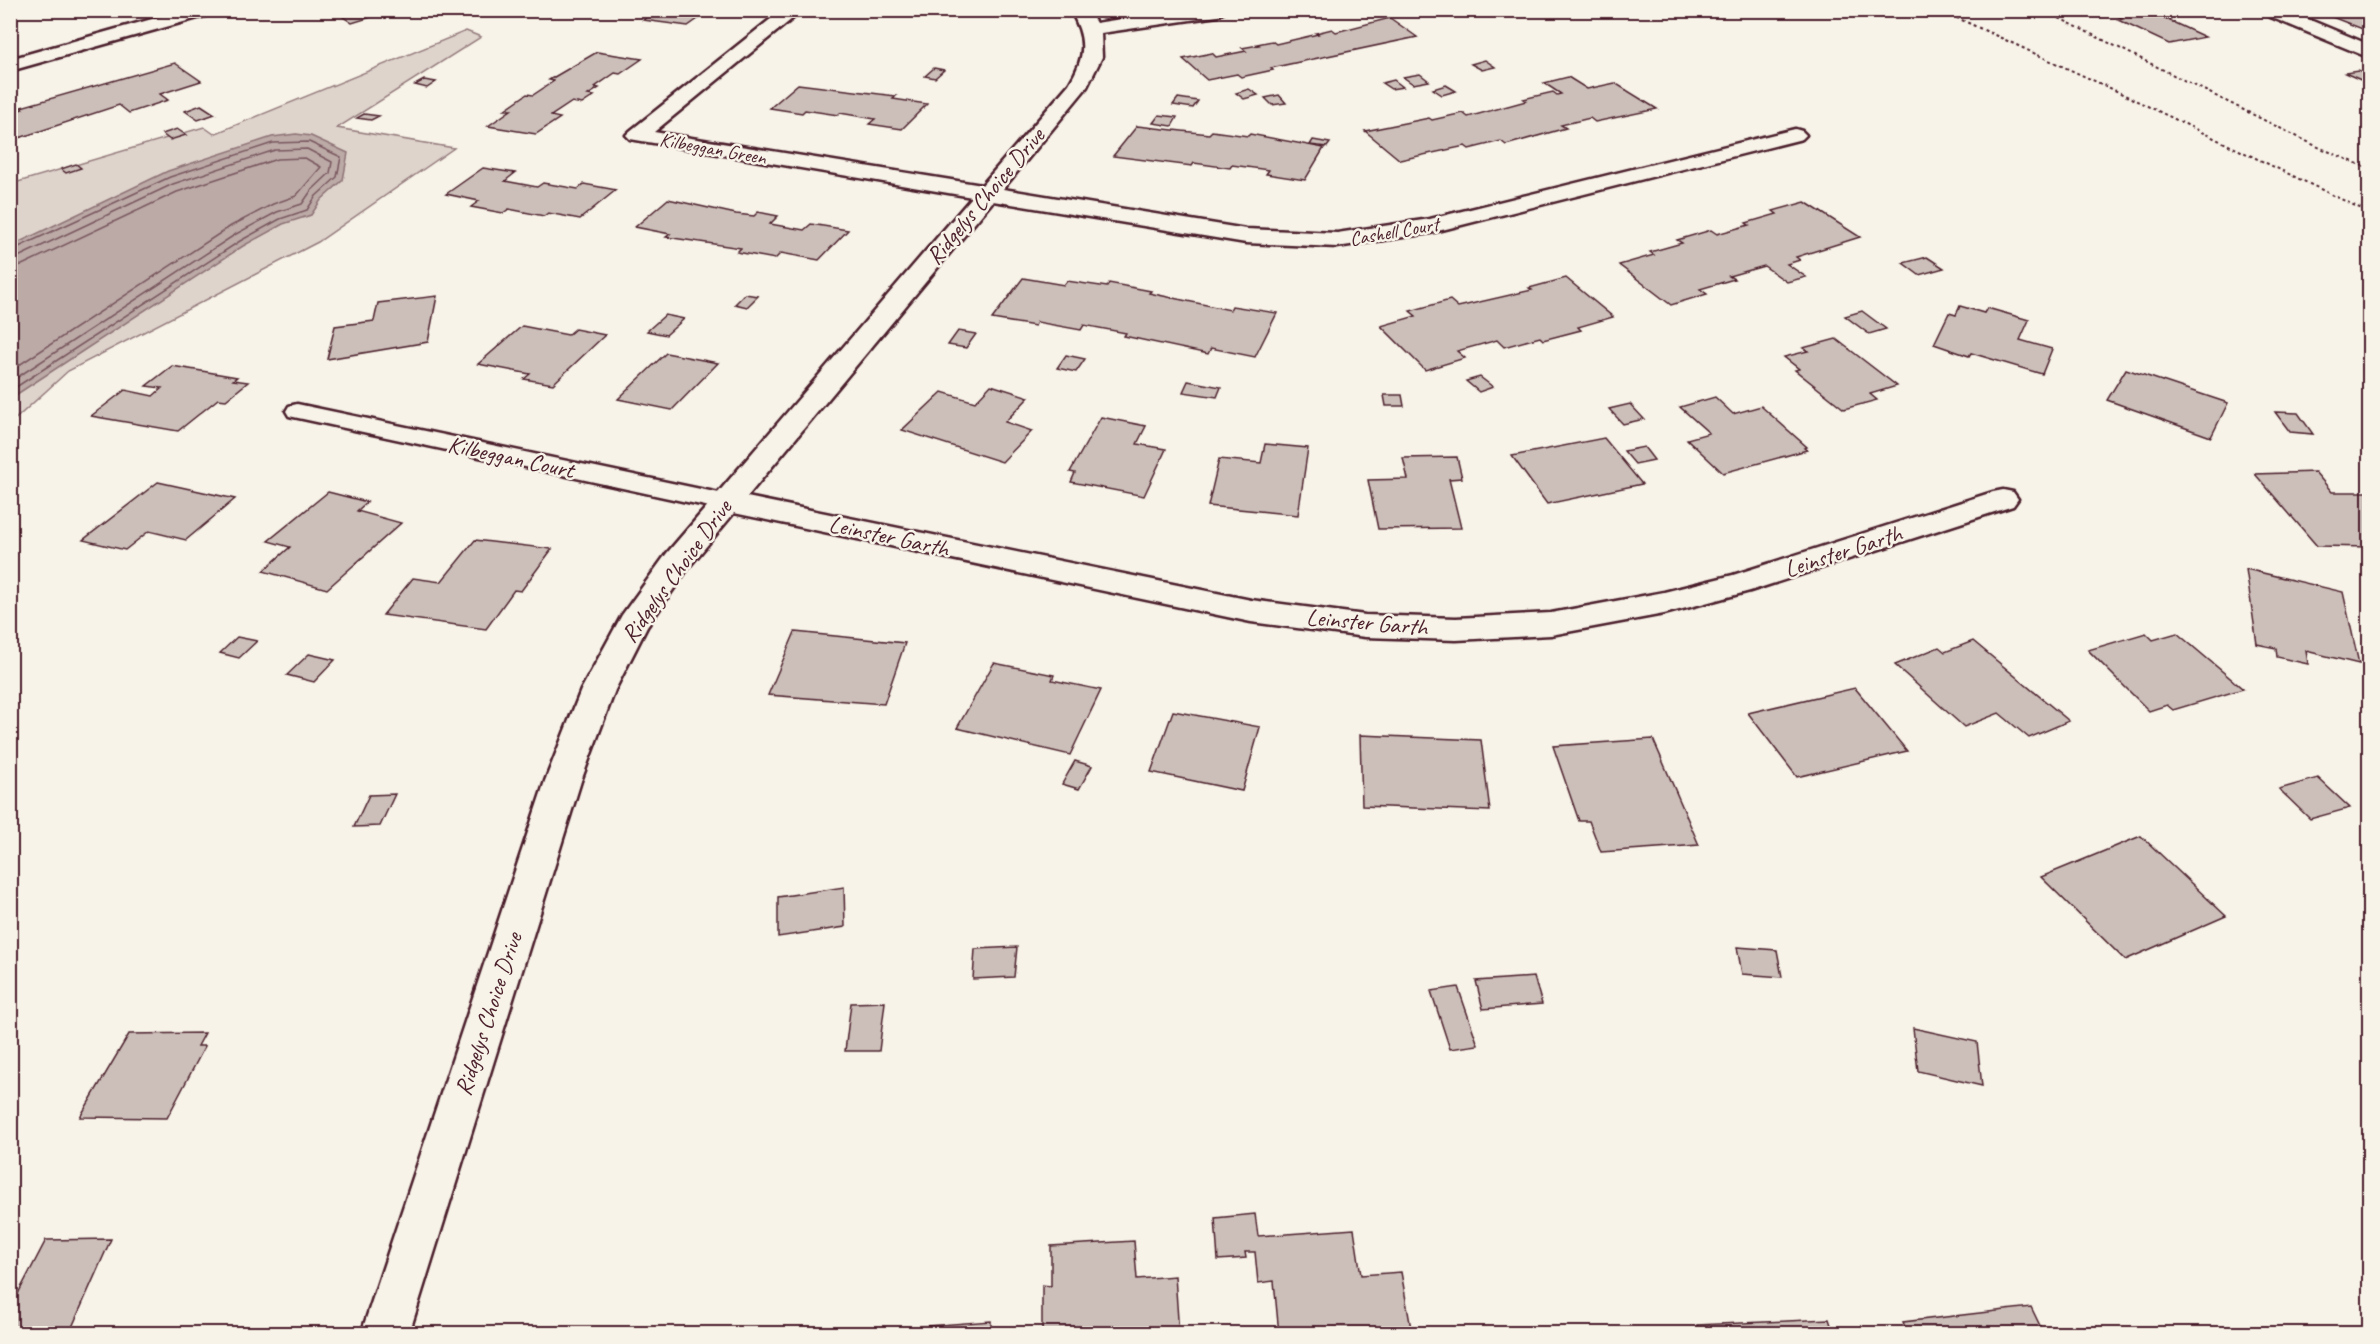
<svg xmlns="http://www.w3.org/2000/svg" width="2380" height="1344" viewBox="0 0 2380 1344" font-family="Caveat,sans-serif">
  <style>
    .green { fill: #ded4cc; stroke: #947a7c; stroke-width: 1.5 }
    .water { fill: #bcaaa7; stroke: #8e7275; stroke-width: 1.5 }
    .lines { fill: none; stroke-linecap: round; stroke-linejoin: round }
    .shore { stroke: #78575d; stroke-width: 1.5 }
    .building { fill: #ccbfb9; stroke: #4a1f2b; stroke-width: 1.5 }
    .lane-casing { stroke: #4a1f2b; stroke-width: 5 }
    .street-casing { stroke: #4a1f2b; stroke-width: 5 }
    .path { stroke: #4a1f2b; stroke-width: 2; stroke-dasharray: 3 3; stroke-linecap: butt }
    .lane { fill: #f7f3e8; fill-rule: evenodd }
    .street { fill: #f7f3e8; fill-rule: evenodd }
    .labels { text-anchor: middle; stroke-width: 5; stroke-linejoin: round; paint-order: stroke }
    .far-street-label { font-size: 20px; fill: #4a1f2b; stroke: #f7f3e8 }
    .street-label { font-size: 24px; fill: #4a1f2b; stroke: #f7f3e8 }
  </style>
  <rect width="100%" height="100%" fill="#f7f3e8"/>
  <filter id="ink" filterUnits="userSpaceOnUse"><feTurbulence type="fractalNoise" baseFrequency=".0167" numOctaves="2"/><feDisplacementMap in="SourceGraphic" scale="12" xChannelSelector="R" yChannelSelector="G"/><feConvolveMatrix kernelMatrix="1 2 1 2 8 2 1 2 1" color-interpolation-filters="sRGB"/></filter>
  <g filter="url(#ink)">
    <path class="green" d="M466 31 481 37 337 128 454 148 318 242 68 371 11 423V184L204 127 214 134Z"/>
    <path class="water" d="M296 134 311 136 348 153 343 180 321 200 311 215 283 224 243 246 11 398V246L168 171 272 137Z"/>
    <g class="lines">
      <g class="shore">
        <path d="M10 251 170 177 273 143 309 142 341 157 337 177 316 196 307 210 280 219 240 241 10 391"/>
        <path d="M10 258 18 257 173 184 275 150 307 149 332 162 330 173 311 191 302 204 277 212 236 234 10 382"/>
        <path d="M10 267 22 265 177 192 277 159 305 158 321 167 296 196 273 204 231 226 10 371"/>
      </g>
    </g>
    <g class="building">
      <path d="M333 10H394L352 23Z"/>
      <path d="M656 10H703L699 13 705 14 688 26 643 20Z"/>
      <path d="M2332 10H2370V32L2322 13Z"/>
      <path d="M2153 13 2205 37 2169 44 2118 20 2123 19 2118 16 2126 14 2131 17Z"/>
      <path d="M1390 18 1417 37 1271 68 1273 70 1241 77 1237 74 1207 80 1183 59 1212 53 1216 57 1246 51 1242 48 1259 45 1257 44 1272 41 1276 44 1318 34 1316 33 1332 29 1336 32Z"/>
      <path d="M597 52 642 59 620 74 615 73 595 87 599 88 588 95 594 96 582 104 572 102 551 116 560 118 536 134 488 126 511 110H504L527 94 533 95 554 81 549 80Z"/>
      <path d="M1485 60 1495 67 1482 70 1471 64Z"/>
      <path d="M175 63 201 81 160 94 168 100 129 113 119 105 10 141V113L23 109 21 107Z"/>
      <path d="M934 68 944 70 935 78 925 76Z"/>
      <path d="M2358 71 2370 76V84L2345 73Z"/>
      <path d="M1420 74 1429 81 1413 84 1403 77Z"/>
      <path d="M1568 77 1587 89 1615 83 1657 109 1595 122 1590 118 1561 125 1566 128 1506 145 1501 141 1469 149 1465 146 1400 160 1365 131 1429 118 1432 120 1463 113 1468 117 1526 101 1523 99 1553 92 1557 95 1561 94 1544 83Z"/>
      <path d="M424 80 436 82 427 88 415 85Z"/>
      <path d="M1394 80 1403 87 1391 89 1382 83Z"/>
      <path d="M798 84 896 96 893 99 927 104 902 129 869 124 875 119 840 113 838 115 805 110 802 113 770 108Z"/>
      <path d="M1446 85 1456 91 1442 95 1433 89Z"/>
      <path d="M1249 89 1258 95 1244 99 1236 93Z"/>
      <path d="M1279 95 1286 103 1272 105 1265 98Z"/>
      <path d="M1178 98 1198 101 1193 108 1173 105Z"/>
      <path d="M201 105 215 114 198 120 185 111Z"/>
      <path d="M364 114 379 116 371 120 357 118Z"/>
      <path d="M1159 115 1177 117 1172 126 1153 123Z"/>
      <path d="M1137 126 1209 134 1212 131 1248 136 1250 134 1324 148 1305 180 1266 174 1269 170 1232 165 1230 168 1194 163 1192 166 1113 156Z"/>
      <path d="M177 129 186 135 170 140 162 134Z"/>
      <path d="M1313 140 1330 143 1327 147 1310 145Z"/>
      <path d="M76 164 81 168 66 173 61 169Z"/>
      <path d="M483 168 515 173 505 181 537 187 543 183 578 189 584 184 616 190 580 219 548 213 544 216 509 209 503 213 471 207 479 201 446 194Z"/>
      <path d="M668 199 736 214 754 216 758 212 778 216 770 224 804 230 811 224 848 230 819 260 781 253 775 259 737 252 741 248 666 237 670 234 635 227Z"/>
      <path d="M1805 202 1860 237 1796 257 1800 260 1787 264 1806 277 1787 282 1764 266 1729 276 1734 279 1700 289 1707 294 1671 305 1619 265 1654 255 1650 252 1682 243 1677 240 1711 230 1717 234 1749 225 1746 223 1777 214 1773 211Z"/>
      <path d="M1927 257 1944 268 1919 275 1903 263Z"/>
      <path d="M1023 278 1064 285 1067 281 1107 287 1109 283 1151 291 1149 293 1230 310 1232 306 1277 313 1255 357 1211 348 1208 354 1124 336 1126 333 1084 325 1081 330 1037 322 1035 326 992 319Z"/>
      <path d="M1566 278 1613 317 1578 327 1581 330 1543 340 1540 337 1504 347 1497 340 1457 351 1465 358 1425 370 1381 326 1416 316 1410 311 1450 300 1458 307 1532 290 1529 288Z"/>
      <path d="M745 294 758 296 747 307 735 304Z"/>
      <path d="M437 296 428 342 327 359 335 326 374 321 378 303Z"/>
      <path d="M1960 306 1984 313 1987 308 2029 320 2020 340 2052 349 2042 374 1971 353 1969 356 1934 344 1949 313 1956 315Z"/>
      <path d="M1862 311 1886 329 1869 334 1845 316Z"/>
      <path d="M665 315 684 319 666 335 647 331Z"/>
      <path d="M522 326 568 335 575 329 605 335 553 384 524 379 530 374 478 364Z"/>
      <path d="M958 331 976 334 966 348 948 345Z"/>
      <path d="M1836 339 1897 386 1870 394 1877 400 1844 409 1795 370 1799 369 1784 357 1808 351 1803 348Z"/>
      <path d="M666 353 718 363 672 410 618 399Z"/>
      <path d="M1066 355 1085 359 1076 372 1057 368Z"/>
      <path d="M172 366 237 377 233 380 248 382 226 400 218 399 178 431 91 416 125 390 153 396 162 388 146 386Z"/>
      <path d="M2126 369 2228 403 2211 437 2107 400Z"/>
      <path d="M1480 377 1493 387 1479 392 1466 381Z"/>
      <path d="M1188 381 1221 387 1217 397 1183 392Z"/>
      <path d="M991 385 1029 397 1005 422 1032 431 1002 462 902 430 942 392 975 402Z"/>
      <path d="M1384 395H1402L1404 406H1386Z"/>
      <path d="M1715 397 1733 414 1761 406 1807 447 1804 448 1807 450 1723 473 1687 439 1709 433 1680 407Z"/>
      <path d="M1630 404 1644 419 1623 424 1609 409Z"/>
      <path d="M2275 412 2298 413 2313 434 2290 432Z"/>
      <path d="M1101 417 1146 426 1137 444 1166 449 1144 496 1071 482 1075 473 1070 472Z"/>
      <path d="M1604 438 1642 484 1547 504 1512 456Z"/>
      <path d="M1265 444 1308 448 1298 515 1208 506 1219 459 1261 463Z"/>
      <path d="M1644 447 1654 460 1635 464 1624 451Z"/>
      <path d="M1457 457 1462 478 1449 479 1461 528 1378 529 1368 480 1408 479 1403 458Z"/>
      <path d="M2315 472 2332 492H2370V547L2317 546 2255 474Z"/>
      <path d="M158 482 235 499 186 540 149 531 125 550 83 540Z"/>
      <path d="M328 492 367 502 357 511 401 523 327 589 263 571 290 547 268 541Z"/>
      <path d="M475 540 552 549 521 591 514 590 486 629 383 615 413 578 441 582Z"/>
      <path d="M2246 569 2343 592 2359 664 2306 651 2308 664 2277 657 2276 648 2257 644Z"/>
      <path d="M795 632 905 643 884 704 768 695Z"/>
      <path d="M2146 633 2153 640 2177 633 2243 689 2173 710 2167 705 2149 711 2088 650Z"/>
      <path d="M237 637 257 641 239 658 220 653Z"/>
      <path d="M1973 641 2069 721 2029 738 1999 713 1964 727 1895 665 1939 647 1945 652Z"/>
      <path d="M309 654 335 660 314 682 287 675Z"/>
      <path d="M994 663 1054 675 1052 680 1101 690 1070 755 957 728Z"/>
      <path d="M1855 688 1907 751 1797 777 1748 713Z"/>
      <path d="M1173 711 1260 727 1242 791 1151 772Z"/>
      <path d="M1360 735 1481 740 1490 811 1362 806Z"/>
      <path d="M1653 739 1699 845 1601 852 1589 821H1579L1553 746Z"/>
      <path d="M1075 761 1092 766 1079 789 1062 784Z"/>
      <path d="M2318 778 2350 808 2310 819 2279 789Z"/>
      <path d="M395 794 380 826 354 827 369 795Z"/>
      <path d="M2141 836 2226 916 2125 960 2041 877Z"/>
      <path d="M844 887 845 927 778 937V897Z"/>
      <path d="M1017 947 1014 977 973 979 975 949Z"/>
      <path d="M1737 947 1777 950 1782 977 1742 974Z"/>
      <path d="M1534 977 1542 1004 1483 1009 1476 981Z"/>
      <path d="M1458 987 1478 1045 1450 1049 1431 991Z"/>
      <path d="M885 1002 879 1051H845L851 1003Z"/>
      <path d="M1913 1028 1977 1042 1982 1086 1918 1071Z"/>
      <path d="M205 1033 198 1046H205L167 1118 80 1117 129 1034Z"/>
      <path d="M1255 1214 1258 1236 1354 1229 1361 1275 1401 1272 1412 1334H1279L1274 1281 1258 1283 1255 1252H1245L1246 1258 1218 1260 1215 1218Z"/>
      <path d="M111 1239 69 1334H10V1309L46 1240Z"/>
      <path d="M1134 1241 1137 1279 1175 1276 1179 1334H1042V1285L1051 1286V1246Z"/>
      <path d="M2031 1307 2044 1334H1908L1903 1322Z"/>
      <path d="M1829 1319 1834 1334H1699L1697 1325Z"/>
      <path d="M991 1321V1334H863V1331Z"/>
    </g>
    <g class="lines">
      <g class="lane-casing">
        <path id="lane" d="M297 404 724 494 732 497 736 502 732 507 724 510 289 416 286 411 289 406Z"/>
      </g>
      <g class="street-casing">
        <g id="street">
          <path d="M184 10H215L212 14 10 71V59Z"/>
          <path d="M782 10H803L654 132 982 185 1069 84C1086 57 1087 38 1070 10H1088L1096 23 1178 10H1227L1218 16 1101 33 1102 57 1087 87 1003 189 1246 229 1337 233 1430 219 1795 129 1802 131 1806 135 1802 139 1430 233 1337 247 1246 243 993 201 747 497 1251 600 1365 615 1456 618 1551 613 1664 592 1733 575 1993 492 2003 490 2013 492 2018 499 2013 506 1750 591 1664 614 1551 635 1456 640 1365 637 1251 622 734 513 689 567 647 627 615 690 581 781 409 1334H361L545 781 581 690 622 615 667 553 710 503 714 495 717 494 972 197 630 139 626 135 630 131Z"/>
          <path d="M2260 10H2286L2370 45V58L2263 14Z"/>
        </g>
      </g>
      <g class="path">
        <path d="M1940 10 2110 88 2370 213"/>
        <path d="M2043 10 2316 146 2370 169"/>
      </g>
      <use href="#lane" class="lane"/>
      <use href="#street" class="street"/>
    </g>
  </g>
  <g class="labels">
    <g class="far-street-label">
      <text transform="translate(713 148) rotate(10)" y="7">Kilbeggan Green</text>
      <text transform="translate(1394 231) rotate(-10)" y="7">Cashell Court</text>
    </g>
    <g class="street-label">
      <text transform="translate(985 196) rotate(-50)" y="8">Ridgelys Choice Drive</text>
      <text transform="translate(511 457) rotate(12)" y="8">Kilbeggan Court</text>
      <text transform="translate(889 536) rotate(12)" y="8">Leinster Garth</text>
      <text transform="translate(1843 551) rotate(-18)" y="8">Leinster Garth</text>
      <text transform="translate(676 571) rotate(-54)" y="8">Ridgelys Choice Drive</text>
      <text transform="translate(1367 622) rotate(5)" y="8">Leinster Garth</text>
      <text transform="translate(488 1014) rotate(-72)" y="8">Ridgelys Choice Drive</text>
    </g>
  </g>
  <rect width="2380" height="1344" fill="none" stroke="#f7f3e8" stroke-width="36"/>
  <rect x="18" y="18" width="2344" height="1308" fill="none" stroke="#4a1f2b" stroke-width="2" filter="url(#ink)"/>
</svg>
